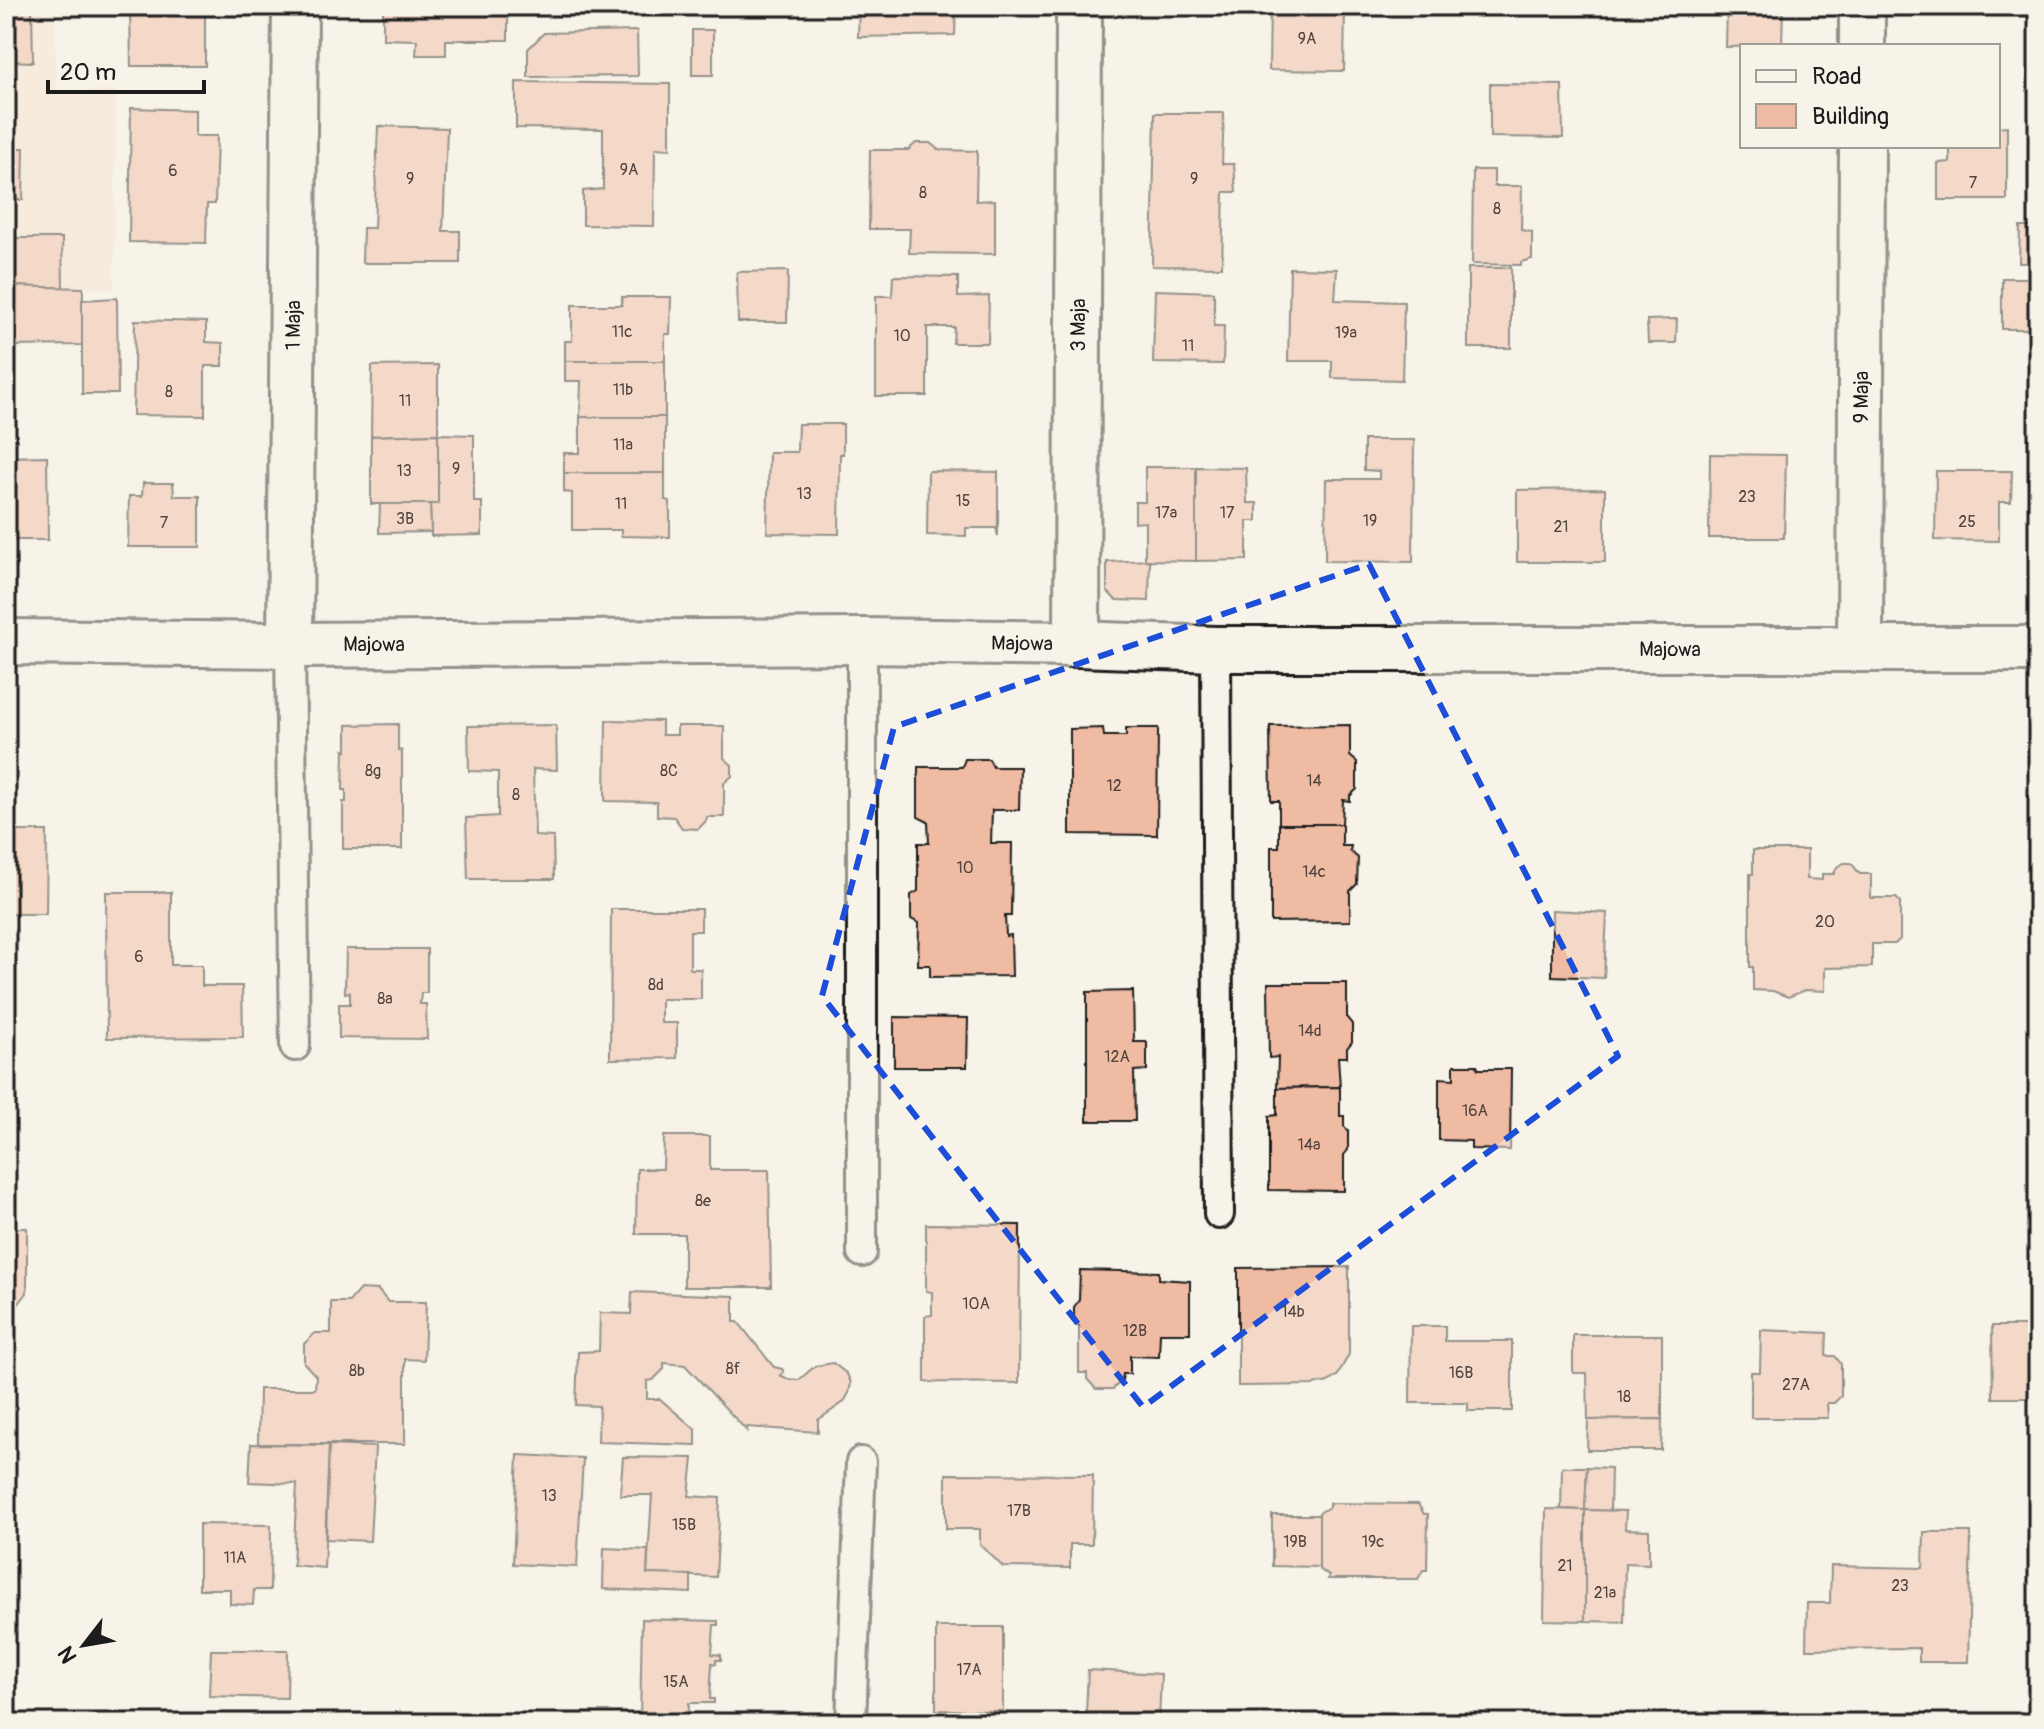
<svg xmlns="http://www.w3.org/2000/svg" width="2044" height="1729" viewBox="0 0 2044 1729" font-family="Pangolin,sans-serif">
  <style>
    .built { fill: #f5e2d3 }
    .building { fill: #f0bba3; stroke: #1c1c1c; stroke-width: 2 }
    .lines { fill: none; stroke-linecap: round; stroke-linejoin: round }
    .lane-casing { stroke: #1c1c1c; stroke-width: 34 }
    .street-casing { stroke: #1c1c1c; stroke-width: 50 }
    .lane { stroke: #f7f3e8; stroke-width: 28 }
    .street { stroke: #f7f3e8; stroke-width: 44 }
    .marked { fill: none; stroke: #1d4ed8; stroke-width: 6; stroke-dasharray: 16 10; stroke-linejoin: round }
    .labels { text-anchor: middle; stroke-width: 7; stroke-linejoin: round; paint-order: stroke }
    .number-label { font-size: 16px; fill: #51443e }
    .street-label { font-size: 20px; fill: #1c1c1c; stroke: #f7f3e8 }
  </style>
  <rect width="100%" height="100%" fill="#f7f3e8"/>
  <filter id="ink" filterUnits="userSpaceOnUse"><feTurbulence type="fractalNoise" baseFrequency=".0125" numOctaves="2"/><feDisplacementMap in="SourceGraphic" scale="16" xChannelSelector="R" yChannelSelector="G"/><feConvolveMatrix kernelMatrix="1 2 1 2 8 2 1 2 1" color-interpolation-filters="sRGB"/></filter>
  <g filter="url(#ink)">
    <path class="built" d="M6 6H55L56 91 116 90 114 289 6 286Z"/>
    <g class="building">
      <path d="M6 6H14V10H32L33 62 6 61Z"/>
      <path d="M130 6H205V66H131Z"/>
      <path d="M383 6H508V40H446V55H416L417 40 383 39Z"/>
      <path d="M859 6H956L955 35 858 37Z"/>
      <path d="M1270 6H1345L1344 71 1269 70Z"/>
      <path d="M1727 6H1783L1782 46 1726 47Z"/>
      <rect x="692" y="30" width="21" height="45"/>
      <path d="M637 31 638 76 528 77V49L544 33Z"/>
      <path d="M516 82 670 84V149L655 148 654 226 583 225V191L603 189V129L516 128Z"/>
      <path d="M1490 84 1562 85 1563 138 1490 137Z"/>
      <path d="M131 108 195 110V136H217L215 204H207L206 243 129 242Z"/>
      <path d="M1155 113H1224L1222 164H1234L1236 192H1224L1222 267 1152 266Z"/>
      <path d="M378 126 447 128 443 231H460V263H362L363 228H374Z"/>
      <path d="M2007 126V200H1938V163L1950 162V146H1998V127Z"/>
      <path d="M916 143H930L939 150 977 151 976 201 995 200V254L909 253 910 229H869L870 150H908Z"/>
      <path d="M6 148H24L23 200H10V238H62L63 288 6 286Z"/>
      <path d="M1473 170H1494V186H1522L1521 230 1532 232V259L1521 262V265L1472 264Z"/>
      <path d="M2020 227H2038V263H2019Z"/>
      <path d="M1290 268 1337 269 1335 300 1404 302 1402 380 1332 378V361H1288Z"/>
      <rect x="1468" y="268" width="43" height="80"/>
      <path d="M788 271 787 322H738L737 272Z"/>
      <path d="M893 276 958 277V297L989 296 988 343H953L954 327H927V396H876V296H892Z"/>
      <rect x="2002" y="278" width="36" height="51"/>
      <path d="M6 286 83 288 82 345 6 346Z"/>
      <path d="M1155 290 1214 292V326H1224L1223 364 1153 363Z"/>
      <path d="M622 297H671L670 334H665V361H565V341H572V305H622Z"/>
      <path d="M117 298 118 394H82V300Z"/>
      <path d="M1677 319 1676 343H1648L1647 320Z"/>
      <path d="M135 320 206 322V342L223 343V366H205V416L133 415Z"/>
      <path d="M565 361H665V417H580L581 381H565Z"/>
      <path d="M438 365V434L371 436 372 366Z"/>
      <path d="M580 417H665V473H564V453H580Z"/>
      <path d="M798 424H843V454H840L839 534 767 533 769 452H797Z"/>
      <path d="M438 434 474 435V502H482V535L431 536 430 504H438Z"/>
      <path d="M438 434V504H371V436Z"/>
      <path d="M1364 440H1414L1413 562 1325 561 1326 479H1379V471L1364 470Z"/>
      <path d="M1710 454 1786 455 1784 538H1709Z"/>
      <path d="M47 456 48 540H6V457Z"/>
      <path d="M1145 467H1196V561L1145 560V522L1135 523V502H1145Z"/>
      <path d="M1196 467 1246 468 1247 503H1257V521H1247V560L1196 561Z"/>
      <path d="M928 471 998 472V536L996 528H966V536L927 535Z"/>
      <path d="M1936 471H2012L2011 502H1999V541L1935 540Z"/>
      <path d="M564 473H665V500L670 501V537L621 536V530H572V493L564 492Z"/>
      <path d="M143 483H173L174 496H200V547H128L129 496H142Z"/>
      <path d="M1605 489V562H1517V490Z"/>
      <path d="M380 504H430L431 532 379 533Z"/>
      <path d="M1150 560 1149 601 1116 600 1107 591V562Z"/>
      <path d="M606 720 662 721V735H677V726H724V758L732 765V776L724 783V817H707L706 821 698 829 682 828 674 817 657 816V802L605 801Z"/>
      <path d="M398 724V750L402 751V849H343V802H346V790H343L344 750 347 751V725Z"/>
      <path d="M556 725 557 770 533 769 535 836 553 837 554 879H468L466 818 498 816V772L469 771 468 726Z"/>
      <path d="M1350 725V756L1357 762V789L1350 796V801L1343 800 1342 824H1279V801H1271L1270 726Z"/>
      <path d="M1103 728 1104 736H1126V728H1158L1157 835 1070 834V729Z"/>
      <path d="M965 759H989L993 767H1020L1019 810H992L991 843H1012L1011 916H1005L1006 936 1011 935 1012 976 930 977V965H918L919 923 911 919V895L918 891V843H929L928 822 918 817V767H962Z"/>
      <path d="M6 816H13L12 831H47L46 914H6Z"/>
      <path d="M1279 824H1342V846H1351L1350 851 1358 858 1357 884 1350 891V921L1271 922V847H1279Z"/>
      <path d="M1753 850H1807V879L1822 880V874H1834L1837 867 1844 863H1851L1860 874H1871V898H1896L1900 902V939L1895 944H1872V967L1825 968V991L1806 990 1788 997 1773 991 1753 990V967H1750V874H1753Z"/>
      <path d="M106 892H171V965H202V986H242L243 1037 107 1038Z"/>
      <path d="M611 909H701V931H690V969H701V999H661V1023H677V1058L610 1059Z"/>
      <path d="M1552 910 1607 913 1604 978 1552 976Z"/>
      <path d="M346 949H427V993H421L420 1004H426L427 1039 339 1038V1004H350V992L345 993Z"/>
      <path d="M1268 983H1347V1018L1352 1024V1042L1347 1048V1057H1338L1340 1087 1277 1088 1278 1057 1269 1058Z"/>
      <path d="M1133 991 1134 1042H1147V1070L1134 1071 1135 1121H1087V992Z"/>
      <path d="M894 1017 968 1018 967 1067H894Z"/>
      <path d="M1454 1065H1477L1478 1069H1511L1510 1150 1471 1149V1141L1439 1140V1078L1454 1079Z"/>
      <path d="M1340 1087V1116H1344V1126L1348 1131V1150L1344 1155V1191L1269 1190V1116L1277 1115V1088Z"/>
      <path d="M664 1136H710V1170H769L771 1287H684V1234H636L637 1169H663Z"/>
      <path d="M926 1224 1020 1225 1019 1383 925 1382V1316L932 1315V1292L926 1291Z"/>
      <path d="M6 1228H27V1293L16 1307H6Z"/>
      <path d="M1349 1267V1354L1338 1375 1328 1382 1313 1385 1238 1386V1268Z"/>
      <path d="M1080 1270 1159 1272V1279L1190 1281V1333H1160L1159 1357 1130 1356V1374H1123L1122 1380 1113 1389H1096L1087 1379V1373H1079V1327L1074 1319V1307L1079 1300Z"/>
      <path d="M360 1289 378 1290 388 1302H426L424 1360 405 1359V1444H258L259 1389H315L316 1376 304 1363V1344L315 1333H331V1302H349Z"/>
      <path d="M632 1292 734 1296V1322H738L774 1367 782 1369 784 1372 780 1375 788 1379 799 1380 815 1366 833 1363 847 1374 851 1383 849 1393 844 1402 818 1420V1432L747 1427V1431L685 1365 664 1363V1369L653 1380 647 1381V1399H660L696 1430V1445L598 1442 599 1406 576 1405 578 1352 599 1351 600 1313 631 1314Z"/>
      <path d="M1411 1326H1445V1341H1512V1411H1468V1403H1410Z"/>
      <path d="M1992 1326H2038V1398H1993Z"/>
      <path d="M1761 1330 1827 1333 1826 1356H1835L1841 1364V1396L1834 1403H1827L1828 1418H1751V1372H1760Z"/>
      <path d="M1573 1335H1662V1419L1588 1420 1587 1373H1573Z"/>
      <path d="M1662 1419 1661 1450H1587L1588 1420Z"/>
      <path d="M251 1444 329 1445 324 1568 293 1565 297 1484 249 1482Z"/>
      <path d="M329 1445 375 1447 370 1541 326 1539Z"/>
      <path d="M518 1455 583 1458 577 1567 513 1564Z"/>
      <path d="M6 1456H11L12 1509H6Z"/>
      <path d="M623 1457 693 1458 689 1496 720 1498 716 1577 647 1574 652 1495H620Z"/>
      <path d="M1562 1467H1587L1585 1510 1561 1509Z"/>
      <path d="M1587 1467 1611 1468 1610 1511 1585 1510Z"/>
      <path d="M946 1474 1093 1475 1092 1544H1070V1568L1003 1567 980 1544V1529H946Z"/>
      <path d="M1329 1503 1418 1504 1424 1514H1428L1427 1570H1423L1418 1579H1328L1329 1576 1319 1569V1513L1329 1507Z"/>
      <path d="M1546 1509 1585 1510V1621L1544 1620Z"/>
      <path d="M1585 1510 1626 1511 1625 1529 1649 1530V1564L1625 1563 1624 1622 1585 1621Z"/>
      <path d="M1272 1515H1319V1567L1272 1566Z"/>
      <path d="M199 1524 271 1525 270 1590H254L253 1605 230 1604V1589H199Z"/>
      <path d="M1924 1532H1971L1968 1662H1919V1648L1806 1649 1807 1603H1830L1831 1566 1923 1568Z"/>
      <path d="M604 1548 648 1550 647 1574 691 1575V1593L603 1589Z"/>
      <path d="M642 1619 718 1621V1625H714L712 1654 721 1655V1660H716V1664L712 1663 710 1699H714V1703H689L688 1723H640Z"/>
      <path d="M936 1627H1003V1711L936 1710Z"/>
      <path d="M211 1650H288L287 1698 209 1696Z"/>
      <path d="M1088 1670 1161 1674 1159 1723H1075L1076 1713 1086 1714Z"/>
    </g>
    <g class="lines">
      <g class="lane-casing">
        <g id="lane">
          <path d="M290 645 295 1046"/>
          <path d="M1216 649 1219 1214"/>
          <path d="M862 1252V641"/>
          <path d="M851 1723 861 1462"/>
        </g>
      </g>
      <g class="street-casing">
        <g id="street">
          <path d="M1862 46V6"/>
          <path d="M6 642 290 645 862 641 1077 644 1216 649H2038"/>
          <path d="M1077 644 1079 6"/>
          <path d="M290 645 295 6"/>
          <path d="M1860 648 1862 146"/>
        </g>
      </g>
      <use href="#lane" class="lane"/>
      <use href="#street" class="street"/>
    </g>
  </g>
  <path d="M0 0H2044V1729H0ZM1369 564 1618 1056 1143 1407 822 996 894 727Z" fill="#f7f3e8" fill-opacity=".55" fill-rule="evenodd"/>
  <path class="marked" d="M1369 564 1618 1056 1143 1407 822 996 894 727Z"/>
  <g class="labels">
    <g class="number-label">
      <text x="1307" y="44">9A</text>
      <text x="629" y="175">9A</text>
      <text x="173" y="176">6</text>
      <text x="410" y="184">9</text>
      <text x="1194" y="184">9</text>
      <text x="1973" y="188">7</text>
      <text x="923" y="198">8</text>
      <text x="1497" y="214">8</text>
      <text x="622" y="337">11c</text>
      <text x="1346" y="338">19a</text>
      <text x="902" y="341">10</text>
      <text x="1188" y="351">11</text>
      <text x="623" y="395">11b</text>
      <text x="169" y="397">8</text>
      <text x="405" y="406">11</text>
      <text x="623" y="450">11a</text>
      <text x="456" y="474">9</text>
      <text x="404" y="476">13</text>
      <text x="804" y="499">13</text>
      <text x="1747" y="502">23</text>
      <text x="963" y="506">15</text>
      <text x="621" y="509">11</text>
      <text x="1166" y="518">17a</text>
      <text x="1227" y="518">17</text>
      <text x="405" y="524">3B</text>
      <text x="1370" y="526">19</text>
      <text x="1967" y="527">25</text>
      <text x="164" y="528">7</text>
      <text x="1561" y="532">21</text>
      <text x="373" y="776">8g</text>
      <text x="669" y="776">8C</text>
      <text x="1314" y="786">14</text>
      <text x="1114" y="791">12</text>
      <text x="516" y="800">8</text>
      <text x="965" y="873">10</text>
      <text x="1314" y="877">14c</text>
      <text x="1825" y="927">20</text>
      <text x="139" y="962">6</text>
      <text x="656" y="990">8d</text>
      <text x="385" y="1004">8a</text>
      <text x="1310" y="1036">14d</text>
      <text x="1117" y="1062">12A</text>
      <text x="1475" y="1116">16A</text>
      <text x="1309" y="1150">14a</text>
      <text x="703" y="1206">8e</text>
      <text x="976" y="1309">10A</text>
      <text x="1293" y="1317">14b</text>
      <text x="1135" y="1336">12B</text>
      <text x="733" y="1374">8f</text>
      <text x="357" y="1376">8b</text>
      <text x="1461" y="1378">16B</text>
      <text x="1796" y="1390">27A</text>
      <text x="1624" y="1402">18</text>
      <text x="549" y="1501">13</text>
      <text x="1019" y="1516">17B</text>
      <text x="684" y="1530">15B</text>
      <text x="1295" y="1547">19B</text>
      <text x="1373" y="1547">19c</text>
      <text x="235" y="1563">11A</text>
      <text x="1565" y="1571">21</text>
      <text x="1900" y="1591">23</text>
      <text x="1605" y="1598">21a</text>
      <text x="969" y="1675">17A</text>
      <text x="676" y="1687">15A</text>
    </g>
    <g class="street-label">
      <text transform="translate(293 325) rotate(-90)" y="7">1 Maja</text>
      <text transform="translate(1078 325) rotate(-90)" y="7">3 Maja</text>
      <text transform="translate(1861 397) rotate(-90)" y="7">9 Maja</text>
      <text transform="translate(1022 643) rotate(1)" y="7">Majowa</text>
      <text x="374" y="651">Majowa</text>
      <text x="1670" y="656">Majowa</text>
    </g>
  </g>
  <rect width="2044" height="1729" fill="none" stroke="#f7f3e8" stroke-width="32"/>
  <rect x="16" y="16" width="2012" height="1697" fill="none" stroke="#1c1c1c" stroke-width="3" filter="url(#ink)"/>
  <rect x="1740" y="44" width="260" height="104" fill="#f7f3e8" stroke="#9f9d96" stroke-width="2"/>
  <rect x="1756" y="70" width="40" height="12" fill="#f7f3e8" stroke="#9f9d96" stroke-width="2"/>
  <text x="1812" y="84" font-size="24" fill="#1c1c1c">Road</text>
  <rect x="1756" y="104" width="40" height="24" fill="#f0bba3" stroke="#9f9d96" stroke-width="2"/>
  <text x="1812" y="124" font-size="24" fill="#1c1c1c">Building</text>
  <g transform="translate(84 1645) rotate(239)" stroke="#f7f3e8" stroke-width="6" paint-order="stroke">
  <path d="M0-6L14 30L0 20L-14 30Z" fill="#1c1c1c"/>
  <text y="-12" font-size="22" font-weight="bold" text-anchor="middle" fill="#1c1c1c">N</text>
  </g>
  <path d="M48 80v12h156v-12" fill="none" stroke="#1c1c1c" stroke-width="4"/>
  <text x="60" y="80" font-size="24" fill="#1c1c1c" stroke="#f7f3e8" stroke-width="6" paint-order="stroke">20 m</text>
</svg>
